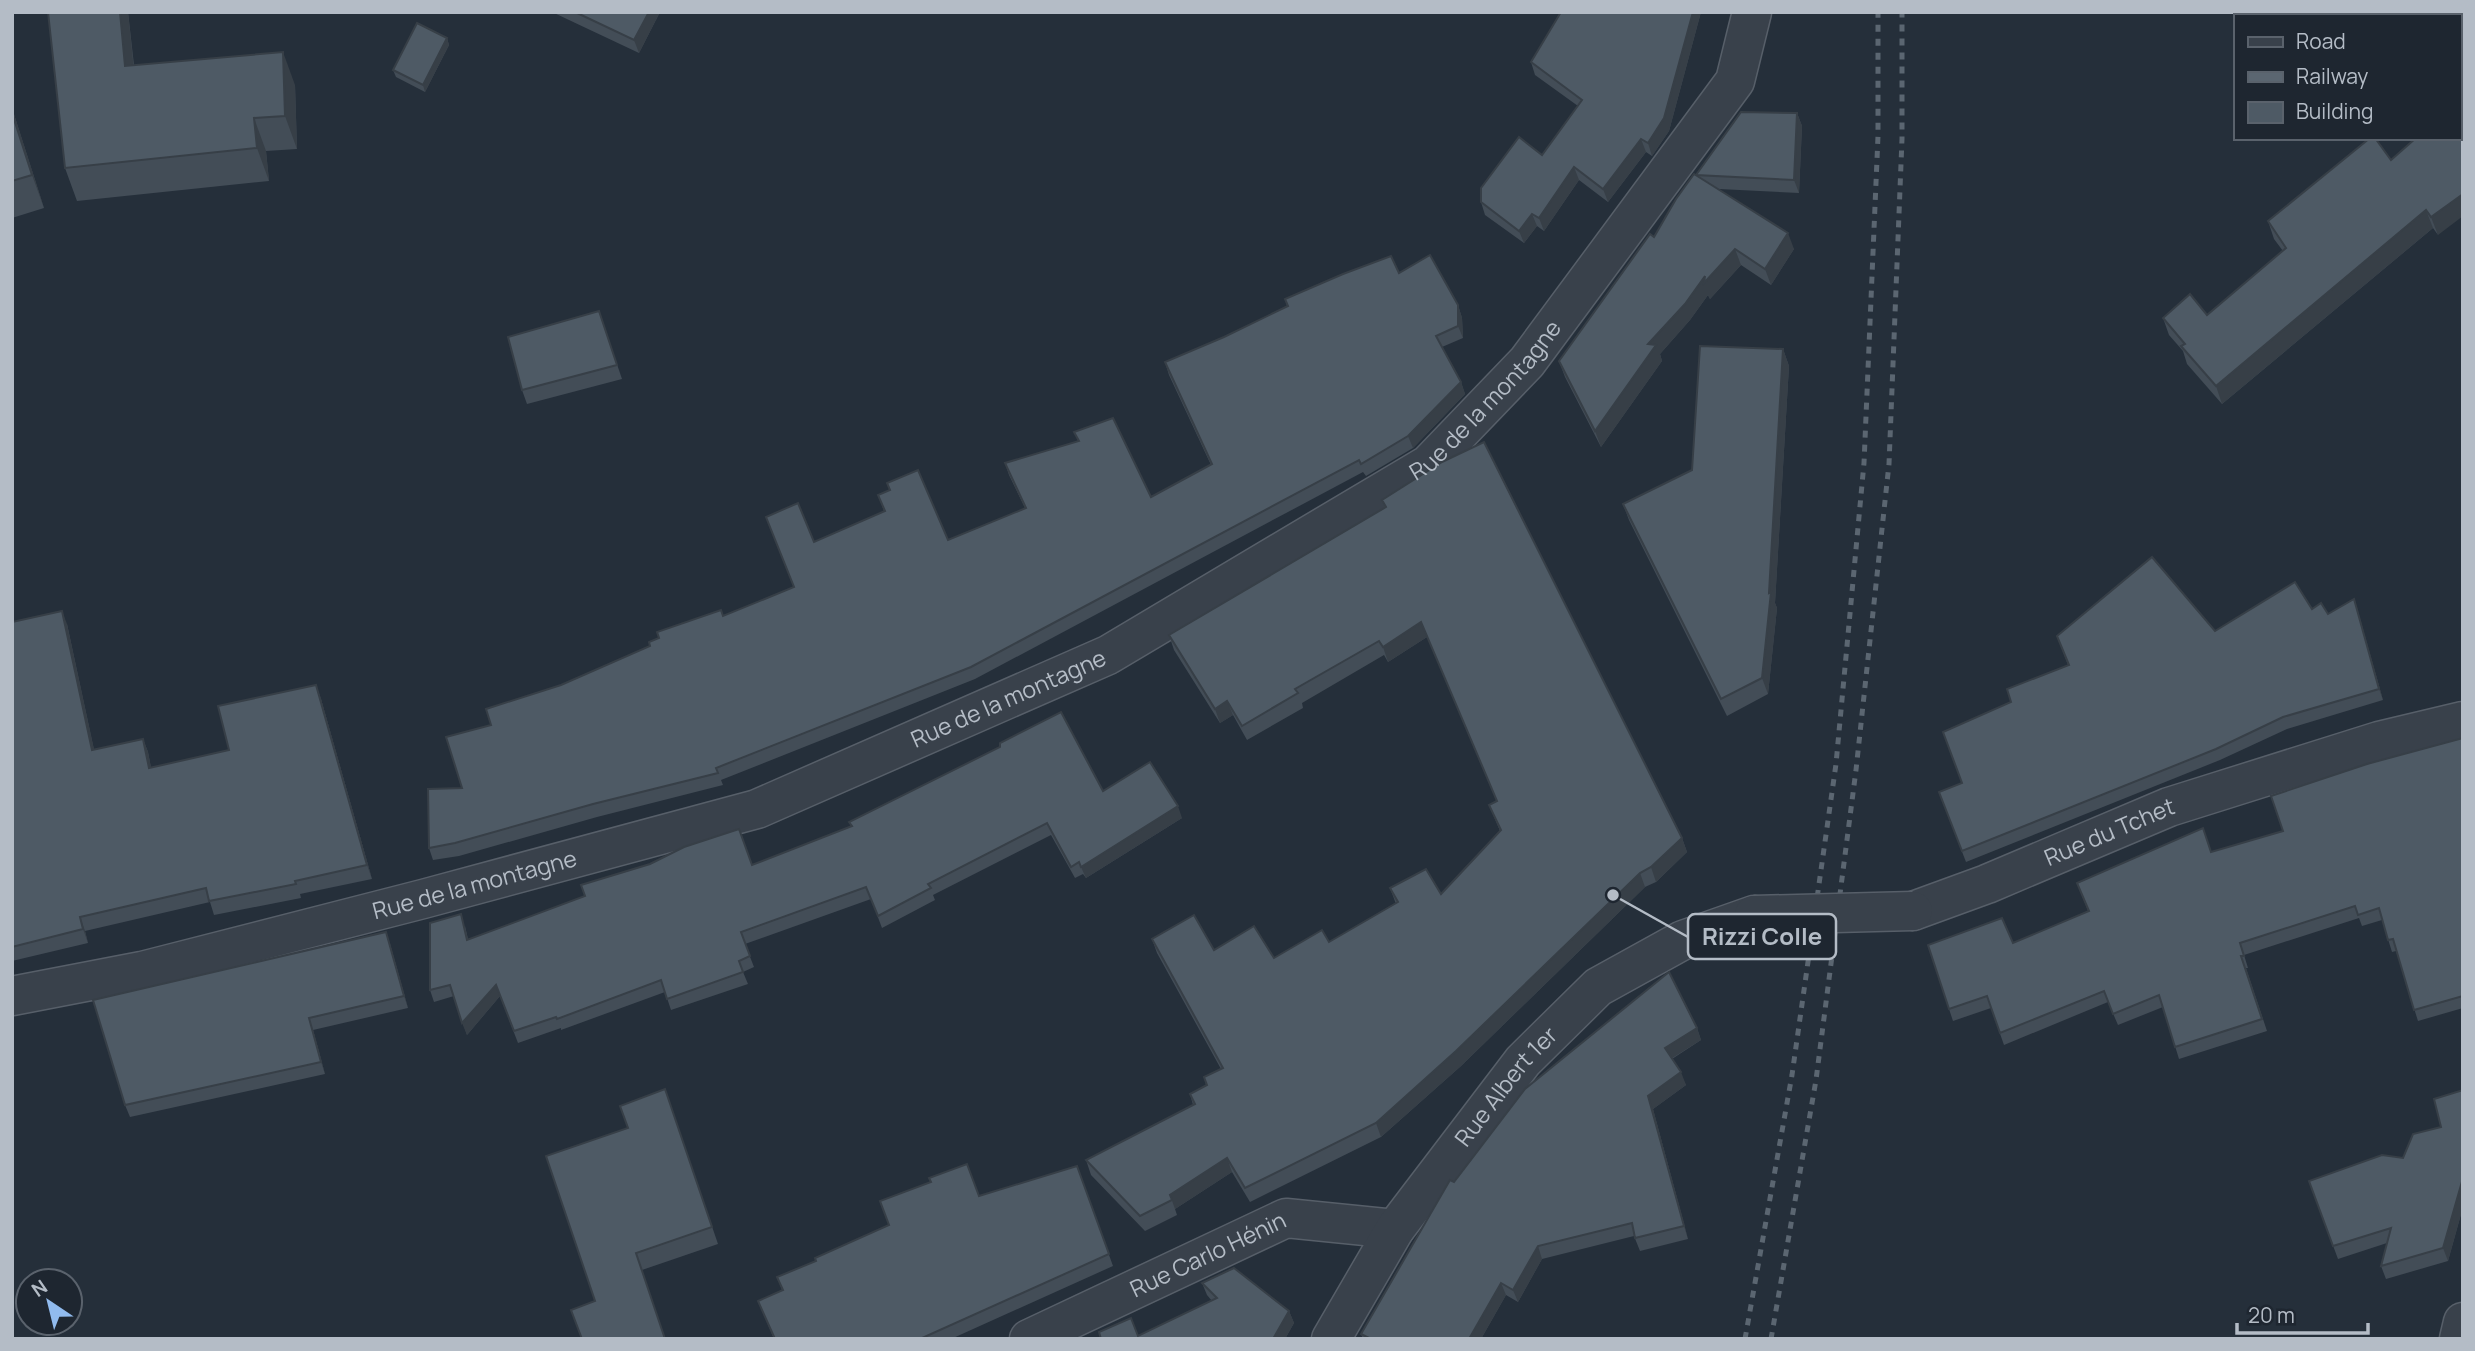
<svg xmlns="http://www.w3.org/2000/svg" width="2475" height="1351" viewBox="0 0 2475 1351" font-family="Manrope,sans-serif">
  <style>
    .lines { fill: none; stroke-linecap: round; stroke-linejoin: round }
    .minor-casing { stroke: #575f69; stroke-width: 41 }
    .minor { stroke: #39414b; stroke-width: 38 }
    .rail { stroke: #5b6671; stroke-width: 5; stroke-dasharray: 7 7; stroke-linecap: butt }
    .minor-bridge-casing { stroke: #575f69; stroke-width: 41; stroke-linecap: butt }
    .minor-bridge { stroke: #39414b; stroke-width: 38 }
    .wall { fill: #434d57 }
    .shaded-wall { fill: #373f47 }
    .building { fill: #4e5a65; stroke: #373f47; stroke-width: 2 }
    .labels { text-anchor: middle; stroke-width: 6; stroke-linejoin: round; paint-order: stroke }
    .street-label { font-size: 23px; fill: #b4bcc6; stroke: #1e2630 }
    .leader { fill: none; stroke: #b4bcc6; stroke-width: 2.5 }
    .callout-dot { fill: #b4bcc6; stroke: #1e2630; stroke-width: 2.5 }
    .callout { fill: #1e2630; stroke: #b4bcc6; stroke-width: 2.5 }
    .callout-label { font-size: 24px; text-anchor: middle; font-weight: bold; fill: #b4bcc6 }
  </style>
  <rect width="100%" height="100%" fill="#252f3a"/>
  <g class="lines">
    <g class="minor-casing">
      <g id="minor">
        <path id="s1" d="M1913 911 1987 884 2169 807 2379 741 2463 721"/>
        <path id="s2" d="M12 996 142 971 423 899 757 809 1108 655 1429 464 1527 362 1735 81 1752 12"/>
        <path id="s3" d="M1029 1339 1286 1218 1395 1229"/>
        <path id="s4" d="M1331 1339 1395 1229 1523 1061 1598 987 1683 940 1754 915"/>
        <path d="M2459 1339 2463 1322"/>
      </g>
    </g>
    <use href="#minor" class="minor"/>
    <g class="rail">
      <path d="M1745 1339 1792 1075 1836 764 1864 463 1878 136V12"/>
      <path d="M1771 1339 1816 1080 1856 770 1889 464 1902 139V12"/>
    </g>
    <g class="minor-bridge-casing">
      <path id="minor-bridge" d="M1754 915 1913 911"/>
    </g>
    <use href="#minor-bridge" class="minor-bridge"/>
  </g>
  <g class="wall">
    <path d="M48 12H128L134 65 295 85 297 149 266 151 269 181 77 201 65 168Z"/>
    <path d="M552 12H660L639 53Z"/>
    <path d="M1561 12H1701L1669 131 1652 156 1646 152 1608 202 1579 180 1544 231 1537 226 1524 243 1485 215 1481 202 1542 155 1578 106 1535 75 1531 62Z"/>
    <path d="M2366 12H2463V87L2459 83V16H2369Z"/>
    <path d="M447 38 449 45 425 92 396 77 393 70Z"/>
    <path d="M12 108 44 208 12 218Z"/>
    <path d="M1797 113 1802 126 1799 193 1719 189 1794 249 1771 285 1741 265 1710 299 1708 295 1690 320 1660 354 1662 361 1601 447 1565 377 1559 361 1654 237 1696 175Z"/>
    <path d="M2416 138 2438 235 2433 228 2222 404 2187 364 2183 351 2169 335 2163 318 2207 315 2283 251 2274 239 2268 221 2391 160Z"/>
    <path d="M1399 273 1458 305 1462 318 1463 338 1442 347 1461 382 1465 394 1413 448 1366 476 1363 472 975 679 721 780 723 785 597 817 459 856 433 860 429 848 462 788 491 725 561 685 794 588 814 542 884 511 878 495 948 540 1025 508 1009 475 1005 463 1078 441 1074 432 1151 497 1211 465 1169 375 1165 362 1224 337 1287 306 1285 299Z"/>
    <path d="M599 311 622 379 527 404 522 390Z"/>
    <path d="M1783 349 1789 366 1775 603 1777 608 1768 694 1727 716 1629 520 1623 504 1692 470Z"/>
    <path d="M1382 500 1682 838 1687 852 1656 882 1645 887 1461 1066 1381 1137 1250 1202 1232 1172 1175 1209 1177 1215 1145 1231 1091 1175 1086 1160 1193 1105 1190 1094 1206 1085 1204 1077 1221 1069 1157 953 1152 939 1214 950 1274 958 1329 942 1396 904 1390 888 1441 894 1500 831 1489 805 1497 802 1427 637 1388 662 1384 655 1302 703 1303 708 1247 740 1233 715 1220 723 1174 650 1169 635 1385 507Z"/>
    <path d="M2354 599 2383 700 2287 729 2220 760 1966 862 1939 792 1962 783 2011 702 2068 665 2057 636 2215 631 2312 609 2328 614Z"/>
    <path d="M12 622 67 624 94 750 143 739 148 752 151 768 229 750 316 685 321 699 372 879 300 894 301 898 214 915 210 902 85 931 88 943 12 961Z"/>
    <path d="M2463 738V1008L2418 1021 2396 951 2392 952 2382 920 2362 926 2359 918 2244 955 2248 968H2246L2267 1031 2179 1059 2163 1007 2118 1025 2108 1002 2004 1045 1991 1008 1953 1021 1949 1009 2013 943 2088 911 2077 883 2212 852 2283 831Z"/>
    <path d="M1103 791 1182 818 1086 878 1083 874 1075 878 1051 835 933 895 935 900 882 928 871 899 745 944 754 967 743 972 748 984 671 1010 665 992 561 1030V1028L518 1043 500 996 467 1035 454 996 434 1002 430 990 465 926 468 939 752 865 851 827 849 822Z"/>
    <path d="M390 944 408 1008 313 1030 325 1074 130 1117 125 1105Z"/>
    <path d="M1697 1028 1701 1040 1672 1059 1686 1085 1653 1109 1688 1239 1640 1251 1634 1236 1542 1259 1518 1302 1506 1295 1481 1339H1363L1361 1334 1454 1182Z"/>
    <path d="M2463 1090V1207L2448 1261 2386 1279 2381 1266 2387 1243 2338 1259 2309 1181 2403 1158 2441 1127Z"/>
    <path d="M671 1106 718 1244 642 1270 595 1301 628 1128Z"/>
    <path d="M1077 1166 1113 1266 951 1339H774L758 1301 782 1290 777 1277 979 1196Z"/>
    <path d="M1202 1283 1289 1311 1294 1323 1285 1339H1101L1138 1336 1212 1301 1207 1295Z"/>
  </g>
  <g class="shaded-wall">
    <path d="M120 12H128L137 99 125 66Z"/>
    <path d="M649 12H660L639 53 634 40Z"/>
    <path d="M1693 12H1701L1669 131 1652 156 1648 143Z"/>
    <path d="M447 38 449 45 425 92 423 85Z"/>
    <path d="M283 52 295 85 297 149 285 116Z"/>
    <path d="M12 108 44 208 32 175 12 113Z"/>
    <path d="M1797 113 1802 126 1799 193 1794 180Z"/>
    <path d="M254 118 266 151 269 181 257 148Z"/>
    <path d="M1641 139 1646 152 1608 202 1603 189Z"/>
    <path d="M1574 167 1579 180 1544 231 1539 218Z"/>
    <path d="M2463 194V216L2438 235 2431 217Z"/>
    <path d="M2426 210 2433 228 2222 404 2216 386Z"/>
    <path d="M1532 214 1537 226 1524 243 1519 231Z"/>
    <path d="M1788 233 1794 249 1771 285 1765 269Z"/>
    <path d="M1735 249 1741 265 1710 299 1708 295 1690 320 1660 354 1662 361 1601 447 1595 431 1648 344 1705 276Z"/>
    <path d="M1458 305 1462 318 1463 338 1458 326Z"/>
    <path d="M1783 349 1789 366 1775 603 1777 608 1768 694 1762 678 1769 593Z"/>
    <path d="M1461 382 1465 394 1413 448 1408 436Z"/>
    <path d="M2354 599 2358 611 2383 700 2379 689Z"/>
    <path d="M62 611 67 624 97 763 92 750Z"/>
    <path d="M1421 622 1427 637 1388 662 1383 647Z"/>
    <path d="M316 685 321 699 372 879 367 865Z"/>
    <path d="M1227 701 1233 715 1220 723 1215 709Z"/>
    <path d="M143 739 148 752 154 782 149 768Z"/>
    <path d="M1178 806 1182 818 1086 878 1081 867Z"/>
    <path d="M1682 838 1687 852 1656 882 1651 867Z"/>
    <path d="M1640 873 1645 887 1461 1066 1381 1137 1376 1123Z"/>
    <path d="M80 917 85 931 88 943 83 929Z"/>
    <path d="M386 932 390 944 408 1008 404 996Z"/>
    <path d="M496 985 500 996 467 1035 462 1023Z"/>
    <path d="M309 1018 313 1030 325 1074 321 1062Z"/>
    <path d="M1697 1028 1701 1040 1669 1060 1665 1048Z"/>
    <path d="M1681 1072 1686 1085 1653 1109 1688 1239 1684 1226 1648 1096Z"/>
    <path d="M1227 1158 1232 1172 1175 1209 1170 1195Z"/>
    <path d="M2463 1178V1207L2448 1261 2443 1248Z"/>
    <path d="M1538 1246 1542 1259 1518 1302 1513 1290Z"/>
    <path d="M1501 1283 1506 1295 1481 1339H1469Z"/>
    <path d="M1289 1311 1294 1323 1285 1339H1273Z"/>
  </g>
  <g class="building">
    <path d="M48 12H120L125 66 283 52 285 116 254 118 257 148 65 168Z"/>
    <path d="M575 12H649L634 40Z"/>
    <path d="M1561 12H1693L1664 118 1648 143 1641 139 1603 189 1574 167 1539 218 1532 214 1519 231 1481 202V188L1519 137 1542 155 1582 100 1531 62Z"/>
    <path d="M2373 12H2463V81L2459 77V16H2372L2374 14Z"/>
    <path d="M417 23 447 38 423 85 393 70Z"/>
    <path d="M2463 99V194L2431 217 2426 210 2216 386 2181 346 2185 344 2163 318 2190 294 2207 315 2286 248 2268 221 2370 138H2375L2391 160 2416 138H2459V102Z"/>
    <path d="M1741 112 1797 113 1794 180 1696 175Z"/>
    <path d="M12 113 32 175 12 181Z"/>
    <path d="M1694 174 1788 233 1765 269 1735 249 1704 283 1705 276 1685 304 1648 344 1656 345 1595 431 1559 361 1650 234 1654 237 1676 199Z"/>
    <path d="M1430 255 1458 305V326L1436 336 1461 382 1408 436 1361 464 1359 460 971 667 716 768 718 773 593 804 455 843 429 848 428 789 462 788 446 737 491 725 486 709 561 685 650 646 649 642 659 638 657 632 721 610 723 616 794 587 766 517 798 503 814 542 885 511 878 495 890 490 887 483 918 470 948 540 1026 508 1005 463 1079 441 1074 432 1113 418 1151 497 1212 464 1165 362 1224 337 1288 306 1285 299 1343 274 1391 256 1399 273Z"/>
    <path d="M599 311 617 365 522 390 508 337Z"/>
    <path d="M1700 346 1783 349 1769 593 1771 592 1762 678 1721 699 1623 504 1692 470Z"/>
    <path d="M1484 442 1682 838 1651 867 1640 873 1456 1051 1376 1123 1245 1188 1227 1158 1170 1195 1172 1200 1140 1216 1086 1160 1195 1104 1190 1094 1207 1085 1204 1077 1223 1068 1152 939 1194 915 1214 950 1254 926 1274 958 1322 930 1329 942 1398 902 1390 888 1426 869 1441 894 1501 830 1489 805 1497 801 1421 622 1383 647 1379 641 1295 689 1298 693 1242 726 1227 701 1215 709 1169 635 1386 507 1382 500 1442 462Z"/>
    <path d="M2152 557 2215 631 2295 582 2312 609 2321 603 2328 614 2354 599 2379 689 2283 717 2216 749 1962 851 1939 792 1962 783 1943 732 2011 702 2007 689 2069 665 2057 636Z"/>
    <path d="M62 611 92 750 143 739 149 768 229 750 218 706 316 685 367 865 295 881 296 884 209 901 206 888 80 917 83 929 12 947V622Z"/>
    <path d="M1061 712 1103 791 1150 762 1178 806 1081 867 1079 862 1071 867 1047 823 928 884 931 888 878 916 866 887 741 932 750 956 739 961 743 972 667 999 661 980 557 1019 556 1017 514 1031 496 985 462 1023 450 985 430 990V923L461 914 467 940 585 896 581 885 650 864 684 847 739 829 752 865 852 826 849 822 1000 747V743Z"/>
    <path d="M2463 738V996L2414 1010 2393 939 2388 940 2379 908 2358 915 2355 906 2240 943 2244 956H2241L2262 1019 2175 1047 2159 995 2113 1014 2104 991 2000 1033 1987 996 1949 1009 1928 945 2002 918 2013 943 2089 911 2077 883 2203 828 2211 852 2283 831 2271 796 2367 764Z"/>
    <path d="M386 932 404 996 309 1018 321 1062 125 1105 93 1000Z"/>
    <path d="M1669 972 1697 1028 1665 1048 1681 1072 1648 1096 1684 1226 1635 1238 1632 1223 1538 1246 1513 1290 1501 1283 1469 1339H1371L1361 1334 1450 1180 1454 1182 1525 1089Z"/>
    <path d="M665 1089 712 1227 636 1253 665 1339H582L571 1310 595 1301 546 1156 628 1128 620 1106Z"/>
    <path d="M2463 1090V1178L2443 1248 2381 1266 2391 1228 2333 1246 2309 1181 2382 1155 2403 1158 2413 1134 2441 1127 2434 1099Z"/>
    <path d="M967 1164 979 1196 1077 1166 1109 1254 920 1339H775L758 1301 783 1290 777 1277 816 1261 815 1258 889 1225 880 1201 931 1182 929 1178Z"/>
    <path d="M1234 1268 1289 1311 1273 1339H1101L1099 1332 1131 1318 1138 1336 1217 1298 1202 1283Z"/>
  </g>
  <g class="labels">
    <g class="street-label">
      <text dy="8" stroke="none"><textPath href="#s2" startOffset="1610">Rue de la montagne</textPath></text>
      <text dy="8" stroke="none"><textPath href="#s2" startOffset="1043">Rue de la montagne</textPath></text>
      <text dy="8" stroke="none"><textPath href="#s1" startOffset="212">Rue du Tchet</textPath></text>
      <text dy="8" stroke="none"><textPath href="#s2" startOffset="476">Rue de la montagne</textPath></text>
      <text dy="8" stroke="none"><textPath href="#s4" startOffset="308">Rue Albert 1er</textPath></text>
      <text dy="8" stroke="none"><textPath href="#s3" startOffset="198">Rue Carlo Hénin</textPath></text>
    </g>
  </g>
  <path class="leader" d="M1613 895L1688 937"/>
  <circle class="callout-dot" cx="1613" cy="895" r="7"/>
  <rect class="callout" x="1688" y="914" width="148" height="45" rx="7"/>
  <g class="callout-label">
    <text x="1762" y="945">Rizzi Colle</text>
  </g>
  <rect width="2475" height="1351" fill="none" stroke="#b4bcc6" stroke-width="28"/>
  <rect x="2234" y="14" width="228" height="126" fill="#1e2630" stroke="#5a626c" stroke-width="2"/>
  <rect x="2248" y="37" width="35" height="10" fill="#39414b" stroke="#5a626c" stroke-width="2"/>
  <text x="2296" y="49" font-size="21" fill="#b4bcc6">Road</text>
  <rect x="2248" y="72" width="35" height="10" fill="#5b6671" stroke="#5a626c" stroke-width="2"/>
  <text x="2296" y="84" font-size="21" fill="#b4bcc6">Railway</text>
  <rect x="2248" y="102" width="35" height="21" fill="#4e5a65" stroke="#5a626c" stroke-width="2"/>
  <text x="2296" y="119" font-size="21" fill="#b4bcc6">Building</text>
  <g transform="translate(49 1302) rotate(325)"><circle r="33" fill="#1e2630" stroke="#5a626c" stroke-width="2"/>
  <path d="M0-5L12 26L0 18L-12 26Z" fill="#91bbee"/>
  <text y="-10" font-size="19" font-weight="bold" text-anchor="middle" fill="#b4bcc6">N</text>
  </g>
  <path d="M2237 1323v10h131v-10" fill="none" stroke="#b4bcc6" stroke-width="3.5"/>
  <text x="2248" y="1323" font-size="21" fill="#b4bcc6" stroke="#1e2630" stroke-width="5" paint-order="stroke">20 m</text>
</svg>
